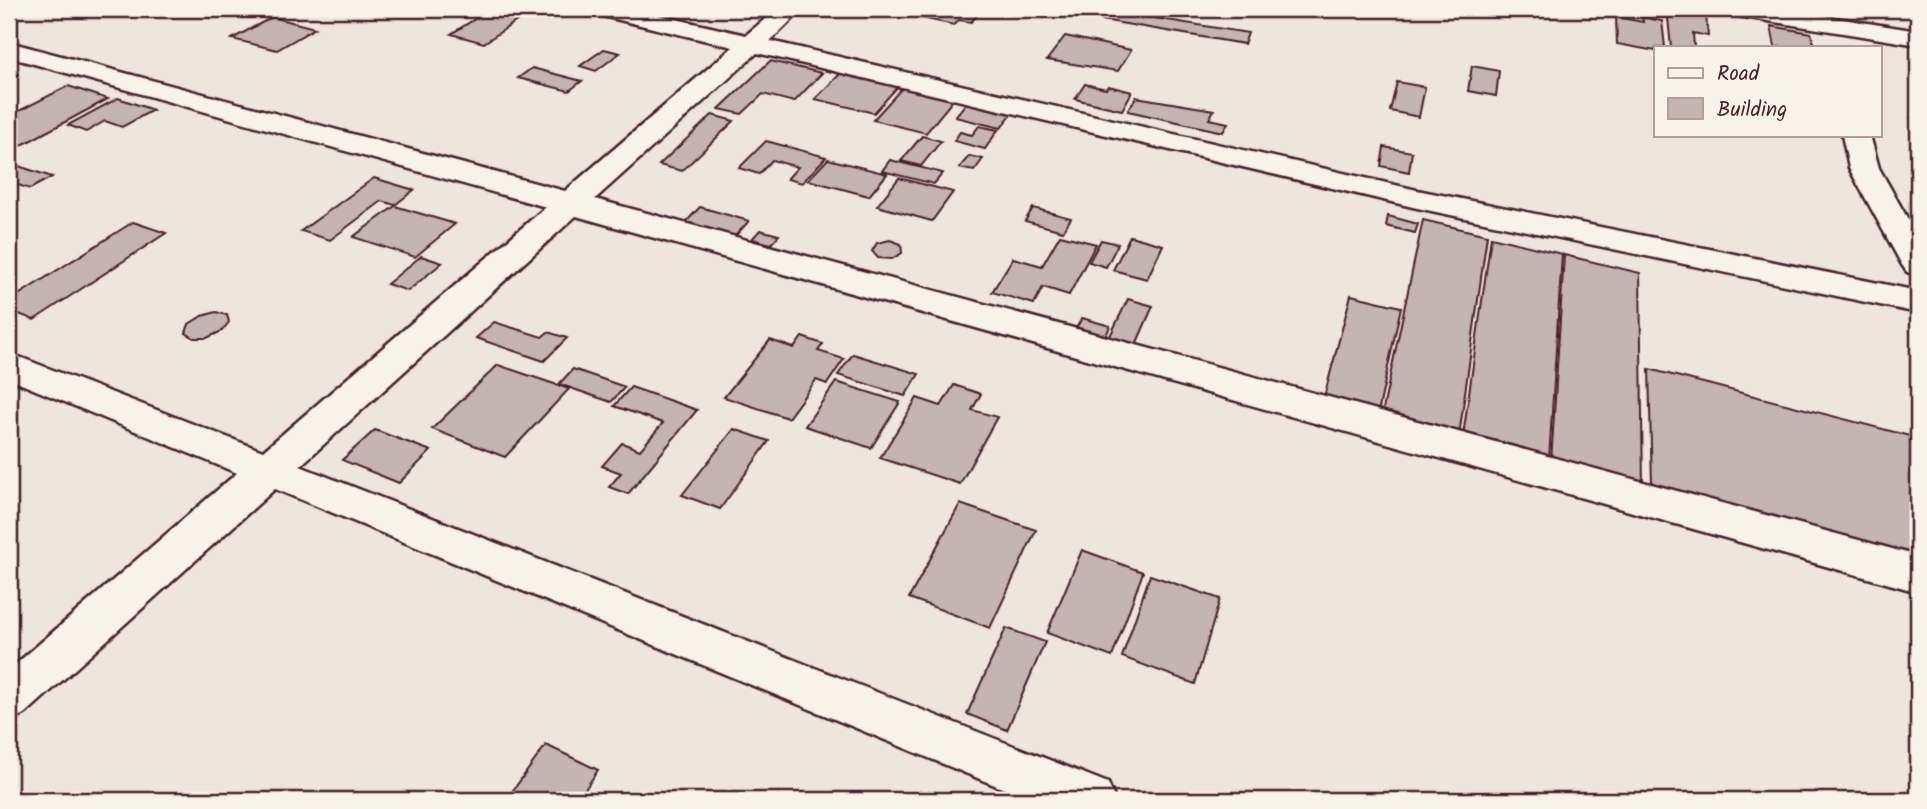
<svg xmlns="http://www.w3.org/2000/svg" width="1927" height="809" viewBox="0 0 1927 809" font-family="Kalam,sans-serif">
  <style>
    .building { fill: #c4b5b0; stroke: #4a1f2b; stroke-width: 2 }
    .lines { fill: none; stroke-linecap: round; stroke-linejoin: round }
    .minor-casing { stroke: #4a1f2b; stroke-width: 5 }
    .minor { fill: #f7f3e8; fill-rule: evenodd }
  </style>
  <rect width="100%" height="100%" fill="#ece6dd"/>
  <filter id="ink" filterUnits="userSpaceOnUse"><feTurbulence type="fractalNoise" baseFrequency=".0143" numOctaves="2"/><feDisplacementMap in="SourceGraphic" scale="14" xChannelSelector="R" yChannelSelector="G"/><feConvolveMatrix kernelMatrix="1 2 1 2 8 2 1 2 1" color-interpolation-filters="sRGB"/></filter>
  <g filter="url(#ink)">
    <g class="building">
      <path d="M491 9 533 10 484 43 451 34Z"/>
      <path d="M908 9H983L971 22 959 20 954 25 903 14Z"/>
      <path d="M1050 9H1099L1248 33 1244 44 1049 11Z"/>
      <path d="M1667 9 1706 15 1708 36 1693 33 1694 47H1671Z"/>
      <path d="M272 17 315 28 277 50 232 39Z"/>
      <path d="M1616 17 1643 22 1642 17 1662 21 1665 47H1656V51L1617 44Z"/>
      <path d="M1771 26 1811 33 1815 47H1775Z"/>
      <path d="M1065 36 1131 50 1118 71 1047 60Z"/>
      <path d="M604 49 620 53 596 71 580 66Z"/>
      <path d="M770 61 822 73 794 102 763 94 742 114 719 109Z"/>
      <path d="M1472 66 1499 71 1496 96 1468 91Z"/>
      <path d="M532 68 582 81 569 91 518 78Z"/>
      <path d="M842 72 899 85 874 113 815 99Z"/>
      <path d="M1397 82 1425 87 1419 117 1390 111Z"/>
      <path d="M1085 84 1106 89 1108 86 1132 92 1122 110 1075 99Z"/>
      <path d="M68 86 108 99 9 152V116Z"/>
      <path d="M902 88 954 99 926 133 873 120Z"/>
      <path d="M1136 97 1214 110 1209 119 1228 123 1223 132 1128 111Z"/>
      <path d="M118 98 153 110 122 127 105 121 86 132 68 125Z"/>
      <path d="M966 103 1012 113 1001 128 955 117Z"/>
      <path d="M712 115 734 121 682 171 659 165Z"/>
      <path d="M979 126 998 130 985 149 954 141 960 132 972 135Z"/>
      <path d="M922 136 941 141 921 166 901 161Z"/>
      <path d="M766 141 826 157 802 183 787 179 798 167 772 160 759 174 739 168Z"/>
      <path d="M1384 147 1412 152 1409 172 1381 166Z"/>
      <path d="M969 156 983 159 974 171 959 168Z"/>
      <path d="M828 159 887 174 869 196 808 180Z"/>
      <path d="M890 160 943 173 934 184 882 171Z"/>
      <path d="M9 163 52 177 30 189 9 182Z"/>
      <path d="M374 178 414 190 395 205 382 201 330 240 301 231Z"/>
      <path d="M899 178 953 192 932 221 877 206Z"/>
      <path d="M395 206 455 224 415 257 353 237Z"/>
      <path d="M700 207 749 221 735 236 686 222Z"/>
      <path d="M1033 208 1071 218 1063 231 1025 221Z"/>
      <path d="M1388 216 1418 224 1415 233 1386 226Z"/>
      <path d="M1423 220 1487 235 1459 436 1382 414Z"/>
      <path d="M133 222 166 233 34 320 9 310V301Z"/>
      <path d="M760 230 779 235 771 244 752 239Z"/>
      <path d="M1060 235 1096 244 1069 295 1043 287 1034 304 992 292 1013 258 1042 266Z"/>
      <path d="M1130 236 1163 245 1147 279 1113 270Z"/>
      <path d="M1491 237 1562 254 1549 460 1463 436Z"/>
      <path d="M890 240 901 244 902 253 892 259 878 258 872 251 877 243Z"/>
      <path d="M1101 240 1118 244 1106 267 1089 262Z"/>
      <path d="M1564 255 1640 273 1643 488 1551 462Z"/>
      <path d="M421 256 442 263 408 291 387 284Z"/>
      <path d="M1351 295 1401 307 1378 413 1324 397Z"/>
      <path d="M1128 299 1153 306 1135 347 1108 340Z"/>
      <path d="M216 312 227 315 229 322 222 331 207 338H194L186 333 189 324 202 316Z"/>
      <path d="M1082 318 1110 326 1105 338 1075 330Z"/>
      <path d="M494 322 542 337 548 332 567 338 544 361 476 338Z"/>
      <path d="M802 337 823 344 818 351 844 359 827 384 816 380 788 418 724 397 770 340 794 348Z"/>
      <path d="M853 354 919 374 905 396 838 375Z"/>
      <path d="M498 365 569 389 505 457 432 429Z"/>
      <path d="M573 369 625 387 611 402 559 384Z"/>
      <path d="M1649 369 1910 436 1918 467V561L1652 485Z"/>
      <path d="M836 382 900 402 871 448 805 426Z"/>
      <path d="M954 385 981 394 972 410 997 417 960 484 880 458 917 398 941 406Z"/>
      <path d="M631 387 697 410 628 494 609 487 621 473 602 466 622 443 640 450 663 423 614 406Z"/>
      <path d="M734 429 769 441 720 509 682 495Z"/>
      <path d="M375 430 431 451 399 483 342 460Z"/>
      <path d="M960 504 1036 530 990 628 909 598Z"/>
      <path d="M1082 550 1143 572 1112 657 1047 633Z"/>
      <path d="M1150 575 1220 599 1195 684 1122 657Z"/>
      <path d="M1006 628 1045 642 1007 730 967 714Z"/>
      <path d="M546 745 598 770 578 800H506Z"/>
    </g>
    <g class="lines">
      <g class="minor-casing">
        <g id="minor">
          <path d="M590 9H632L746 35 777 9H803L770 41 1417 190 1918 291V313L1417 208 757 53 595 199 1918 556V592L576 216 300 466 1108 783 1115 800H1031L275 489 25 714 9 720V670L237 473 9 379V353L263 451 546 207 9 57V42L565 191 733 47 594 14Z"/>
          <path d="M1725 9H1780L1918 31V45L1737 16 1729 14Z"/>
          <path d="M1842 135H1870L1879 168 1918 237V275L1907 272 1902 265 1849 168Z"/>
        </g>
      </g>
      <use href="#minor" class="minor"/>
    </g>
  </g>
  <rect width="1927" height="809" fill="none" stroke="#f7f3e8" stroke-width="35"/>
  <rect x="18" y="18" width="1892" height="774" fill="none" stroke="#4a1f2b" stroke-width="2.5" filter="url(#ink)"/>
  <rect x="1654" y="46" width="228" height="91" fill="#f7f3e8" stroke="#b29e9c" stroke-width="2"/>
  <rect x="1668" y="68" width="35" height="10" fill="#f7f3e8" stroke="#b29e9c" stroke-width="2"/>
  <text x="1717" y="80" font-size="21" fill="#4a1f2b">Road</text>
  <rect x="1668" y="98" width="35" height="21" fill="#c4b5b0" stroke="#b29e9c" stroke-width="2"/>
  <text x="1717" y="116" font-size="21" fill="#4a1f2b">Building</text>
</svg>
